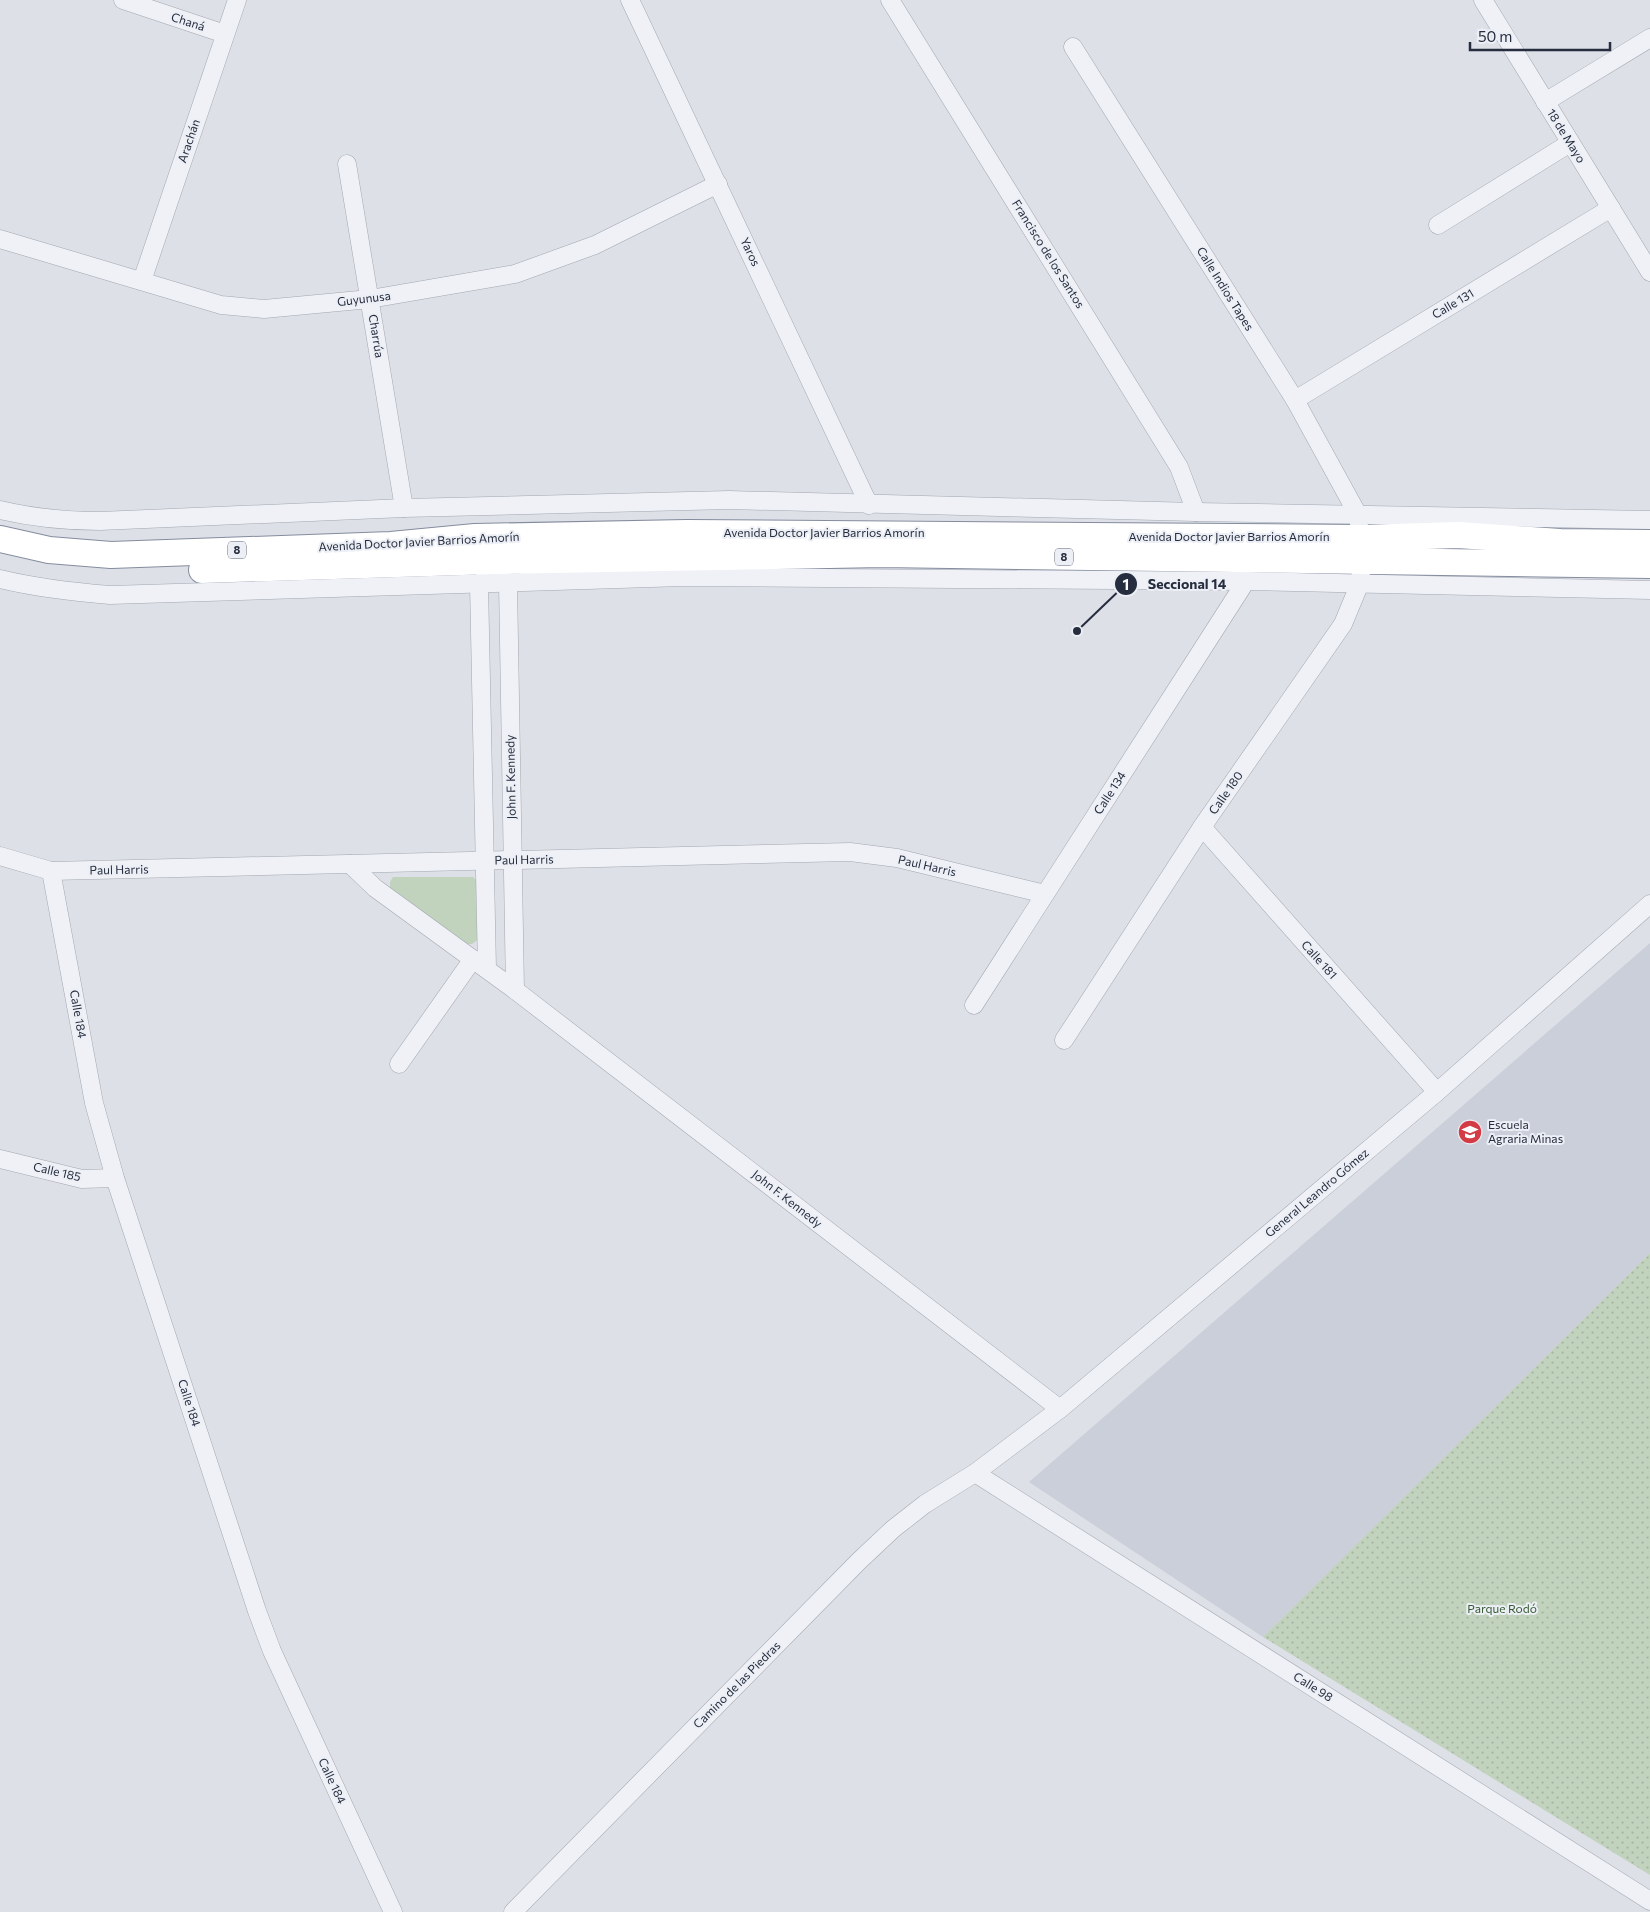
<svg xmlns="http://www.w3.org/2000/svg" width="1650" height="1912" viewBox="0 0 1650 1912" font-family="Commissioner,sans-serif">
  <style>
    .built { fill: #cbcfd9 }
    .grass { fill: #c1d2bd }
    .park { fill: url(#park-dots) }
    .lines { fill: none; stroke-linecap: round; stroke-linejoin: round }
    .minor-casing { stroke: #a2a7b1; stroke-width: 19 }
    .highway-casing { stroke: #848c9e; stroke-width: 28 }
    .minor { stroke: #eff1f6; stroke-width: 18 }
    .highway { stroke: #fff; stroke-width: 26 }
    .labels { text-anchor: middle; stroke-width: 4; stroke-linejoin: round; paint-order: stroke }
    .shield { fill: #eceff5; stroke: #616775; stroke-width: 1 }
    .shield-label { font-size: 11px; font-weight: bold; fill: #262d3e }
    .street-label { font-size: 12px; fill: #262d3e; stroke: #eceff5 }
    .poi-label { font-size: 12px; fill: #262d3e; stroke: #eceff5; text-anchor: start }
    .park-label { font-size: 12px; fill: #375a32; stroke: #eceff5 }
    .leader { fill: none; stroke: #262d3e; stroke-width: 2 }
    .callout-dot { fill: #262d3e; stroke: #eceff5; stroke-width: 2 }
    .mark-label { font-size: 15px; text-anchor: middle; font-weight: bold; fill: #fff }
    .callout-label { font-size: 14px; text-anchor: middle; font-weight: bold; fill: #262d3e; stroke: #eceff5; stroke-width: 4; stroke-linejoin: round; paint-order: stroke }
  </style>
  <defs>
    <pattern id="park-dots" width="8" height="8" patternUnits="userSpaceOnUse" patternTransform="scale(1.25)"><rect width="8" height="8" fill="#c1d2bd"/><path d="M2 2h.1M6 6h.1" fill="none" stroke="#a6b5a4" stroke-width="1.8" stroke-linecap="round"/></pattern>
  </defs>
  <rect width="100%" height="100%" fill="#dde0e7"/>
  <path class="built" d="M1650 943V1253L1263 1637 1029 1482Z"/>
  <path class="grass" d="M393 877H473L479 883V939L472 944H463L390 890V882Z"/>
  <path class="park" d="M1650 1253V1875L1263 1637Z"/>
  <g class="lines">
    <g class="minor-casing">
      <g id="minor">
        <path d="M123 0 225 34"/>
        <path d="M630 0 869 505"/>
        <path d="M890 0 1179 467 1196 512"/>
        <path d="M1483 0 1650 272"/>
        <path d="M1073 47 1295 400 1357 513 1359 523"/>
        <path d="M1545 102 1650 38"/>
        <path d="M347 164 404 508"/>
        <path d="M1438 225 1570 143"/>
        <path d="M0 239 221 305 264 309 370 299 515 274 595 245 718 184"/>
        <path d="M142 281 237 0"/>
        <path d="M1295 400 1611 208"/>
        <path d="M0 510C34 518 65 521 100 521L404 508 729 500 1196 512 1650 520"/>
        <path d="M501 576 508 583 515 990"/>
        <path d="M0 579C37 588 72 592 110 595L683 577 1246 581 1650 590"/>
        <path d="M1202 827 1437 1092"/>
        <path d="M0 856 51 871 850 852 897 858 1045 894"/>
        <path d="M350 864 375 888 515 990 1060 1409"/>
        <path d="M51 871 94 1103 115 1178 257 1611 272 1651 393 1912"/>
        <path d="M487 969 479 584 487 578"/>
        <path d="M974 1005 1246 581"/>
        <path d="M1064 1040 1202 827 1343 624 1360 583 1361 571"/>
        <path d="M399 1064 473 959"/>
        <path d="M0 1159 82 1179 115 1178"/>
        <path d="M975 1473 1650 1901"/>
        <path d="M513 1912 859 1561 893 1529 925 1504 975 1473 1060 1409 1437 1092 1650 904"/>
      </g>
    </g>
    <g class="highway-casing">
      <g id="highway">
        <path d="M0 539 49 550 111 555 391 545 475 537 687 533 1361 538 1458 535 1560 542 1650 543"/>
        <path d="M202 570 494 561 882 554 1650 565"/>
      </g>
    </g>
    <use href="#minor" class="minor"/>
    <use href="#highway" class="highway"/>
  </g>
  <defs>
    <g id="school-disc" transform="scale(1.25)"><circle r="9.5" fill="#d33b45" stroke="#eceff5"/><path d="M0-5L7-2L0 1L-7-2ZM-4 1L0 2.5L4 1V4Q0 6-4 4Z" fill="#fff"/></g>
  </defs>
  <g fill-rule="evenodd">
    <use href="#school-disc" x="1470" y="1132"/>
  </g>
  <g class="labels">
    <g class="shield">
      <rect x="228" y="541.5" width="18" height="17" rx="4"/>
      <rect x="1055" y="548.5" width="18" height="17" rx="4"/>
    </g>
    <g class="shield-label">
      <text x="237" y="554">8</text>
      <text x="1064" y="561">8</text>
    </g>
    <g class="street-label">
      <text transform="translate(188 22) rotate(18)" y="4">Chaná</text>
      <text transform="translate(1566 136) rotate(58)" y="4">18 de Mayo</text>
      <text transform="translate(189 141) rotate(-71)" y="4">Arachán</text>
      <text transform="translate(750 252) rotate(65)" y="4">Yaros</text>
      <text transform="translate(1048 254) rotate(58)" y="4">Francisco de los Santos</text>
      <text transform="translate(1225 289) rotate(58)" y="4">Calle Indios Tapes</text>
      <text transform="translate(364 299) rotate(-7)" y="4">Guyunusa</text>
      <text transform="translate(1453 304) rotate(-31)" y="4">Calle 131</text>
      <text transform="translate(376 336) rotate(81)" y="4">Charrúa</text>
      <text x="824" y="537">Avenida Doctor Javier Barrios Amorín</text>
      <text x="1229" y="541">Avenida Doctor Javier Barrios Amorín</text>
      <text transform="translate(419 542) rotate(-3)" y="4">Avenida Doctor Javier Barrios Amorín</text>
      <text transform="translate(511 777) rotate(-91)" y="4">John F. Kennedy</text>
      <text transform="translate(1110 793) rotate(-57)" y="4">Calle 134</text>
      <text transform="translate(1226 793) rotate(-55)" y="4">Calle 180</text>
      <text transform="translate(524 860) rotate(-1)" y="4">Paul Harris</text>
      <text transform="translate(927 866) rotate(13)" y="4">Paul Harris</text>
      <text transform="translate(119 870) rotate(-1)" y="4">Paul Harris</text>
      <text transform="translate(1319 960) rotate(48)" y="4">Calle 181</text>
      <text transform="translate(78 1014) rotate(80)" y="4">Calle 184</text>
      <text transform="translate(57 1172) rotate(13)" y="4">Calle 185</text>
      <text transform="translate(1317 1193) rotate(-40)" y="4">General Leandro Gómez</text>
      <text transform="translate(787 1199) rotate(38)" y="4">John F. Kennedy</text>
      <text transform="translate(189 1403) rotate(72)" y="4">Calle 184</text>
      <text transform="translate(737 1685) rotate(-45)" y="4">Camino de las Piedras</text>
      <text transform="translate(1313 1687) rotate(32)" y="4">Calle 98</text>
      <text transform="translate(332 1781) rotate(65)" y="4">Calle 184</text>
    </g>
    <g class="poi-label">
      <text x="1488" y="1129">Escuela<tspan x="1488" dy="14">Agraria Minas</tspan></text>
    </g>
    <g class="park-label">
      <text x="1502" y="1613">Parque Rodó</text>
    </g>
  </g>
  <path class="leader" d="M1077 631L1126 584"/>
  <g class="callout-dot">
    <circle cx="1077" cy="631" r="5"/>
    <circle cx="1126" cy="584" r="12"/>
  </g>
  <g class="mark-label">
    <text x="1126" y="590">1</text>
  </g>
  <g class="callout-label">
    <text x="1187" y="589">Seccional 14</text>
  </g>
  <path d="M1470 42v8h140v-8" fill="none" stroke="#262d3e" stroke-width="2.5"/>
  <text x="1478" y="42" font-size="15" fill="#262d3e" stroke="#eceff5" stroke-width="4" paint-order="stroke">50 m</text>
</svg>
